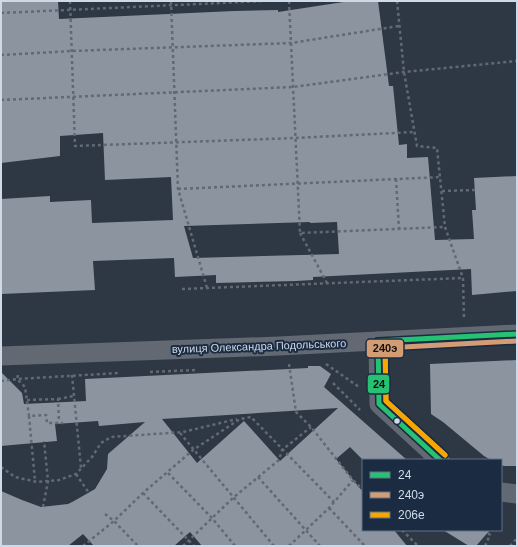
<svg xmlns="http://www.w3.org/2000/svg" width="518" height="547" viewBox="0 0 518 547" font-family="Helvetica,sans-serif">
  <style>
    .building { fill: #8c94a0; fill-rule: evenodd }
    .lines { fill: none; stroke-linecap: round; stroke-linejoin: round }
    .path { stroke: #626972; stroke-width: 2.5; stroke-dasharray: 3 3; stroke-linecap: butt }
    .minor { stroke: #626972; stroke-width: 19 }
    .bus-1-casing { stroke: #1b2c42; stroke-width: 8 }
    .bus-2-casing { stroke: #1b2c42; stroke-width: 8 }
    .bus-3-casing { stroke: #1b2c42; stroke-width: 8 }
    .bus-1 { stroke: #26c172; stroke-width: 5 }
    .bus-2 { stroke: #d39c74; stroke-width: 5 }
    .bus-3 { stroke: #f7a600; stroke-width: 5 }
    .bus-dot { fill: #cfdae9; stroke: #1b2c42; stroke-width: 1.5 }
    .labels { text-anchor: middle; stroke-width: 4; stroke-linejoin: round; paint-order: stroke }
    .street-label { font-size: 11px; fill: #cfdae9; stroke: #1b2c42 }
    .line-badge { stroke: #1b2c42; stroke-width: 1.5 }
    .pale-badge-label { font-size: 11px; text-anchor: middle; font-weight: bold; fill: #111 }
  </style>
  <rect width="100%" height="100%" fill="#2e3744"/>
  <g class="building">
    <path d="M1 1H58L59 19 234 11 278 10V12L350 1H378L389 86H393L399 145 407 144V158L428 157 435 240 474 239 472 210H476L474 178 517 176V291L472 295 471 269 313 277V280L296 281 216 283V275L175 277 174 258 93 261 95 290 1 294V199L50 196V202L91 200 92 223 173 220 171 177 105 180 103 133 60 136V156L1 163ZM310 222V223L337 222 339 254 193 258 184 226Z"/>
    <path d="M517 360V466H504L501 465V460H491L484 456 443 422 431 414 430 364Z"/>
    <path d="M308 366H320L331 374 324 387 407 460H363L350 447 336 459 363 492V530H394L407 546H202L190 532 174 546H94L83 534 68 546H1V491L22 500 41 507 68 504 74 501 95 489 107 469 108 454 145 422 99 426 98 421 55 424 57 441 1 446V372L22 393 24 404 86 401 85 379 308 368ZM338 408 280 461 244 421 197 463 162 419Z"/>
    <path d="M443 530H490L476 546H469Z"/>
  </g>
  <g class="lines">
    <g class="path">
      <path d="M70 1 75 146 295 138 414 132"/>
      <path d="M171 1 178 189 207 288"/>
      <path d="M289 1 300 233 445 227"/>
      <path d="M397 1 404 72 417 146 437 148 445 227 463 278 464 318"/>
      <path d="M1 13 264 1"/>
      <path d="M1 55 72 51 291 43 399 26"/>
      <path d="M1 100 293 87 404 72 517 61"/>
      <path d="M396 179 399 229"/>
      <path d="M178 189 441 177"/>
      <path d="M442 191 475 190"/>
      <path d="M300 233 327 283"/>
      <path d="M182 289 463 278"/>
      <path d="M289 364 296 412 311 427 353 480 363 490"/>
      <path d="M326 364 359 387"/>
      <path d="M150 372 197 370"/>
      <path d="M18 375 17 379 119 373"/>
      <path d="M72 375 81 468"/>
      <path d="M1 381 17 379 25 387 29 416 46 415 47 423H63"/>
      <path d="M333 383 360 410"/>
      <path d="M58 399 74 396"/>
      <path d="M27 400 58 399 59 422"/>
      <path d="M29 416 35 481"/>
      <path d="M180 433 274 546"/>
      <path d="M1 467 15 477 37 482 59 480 76 474 92 457 101 443 111 437 183 432 237 419"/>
      <path d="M168 473 212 518 235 546"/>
      <path d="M76 474 89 493"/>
      <path d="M258 477 320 546"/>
      <path d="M143 493 194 546"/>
      <path d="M43 507 48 481 44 441"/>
      <path d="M329 508 365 546"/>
      <path d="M105 514 114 521 138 546"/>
      <path d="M402 530 418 546"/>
      <path d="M83 546 114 521 143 493 193 450 240 419 251 417 334 502"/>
      <path d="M183 546 234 497 279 460 282 450 311 427"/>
      <path d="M289 546 329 508 353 480"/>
      <path d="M485 546 490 535 485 530"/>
      <path d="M510 546 517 538"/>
    </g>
    <g class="minor">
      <path d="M378 341 379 404 440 460"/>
      <path d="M1 356 279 346 517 334"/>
      <path d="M501 492 517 494"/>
    </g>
    <g class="bus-1-casing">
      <g id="bus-1">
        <path d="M378 341 379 404 440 460"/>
        <path d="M378 341 517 334"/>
      </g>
    </g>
    <g class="bus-2-casing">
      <path id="bus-2" d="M445 455 386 401 385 348 517 341"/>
    </g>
    <g class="bus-3-casing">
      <path id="bus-3" d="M385 341 386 401 445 455"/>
    </g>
    <use href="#bus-1" class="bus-1"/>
    <use href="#bus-2" class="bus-2"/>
    <use href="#bus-3" class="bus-3"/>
  </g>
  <circle class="bus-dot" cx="397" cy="421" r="3.5"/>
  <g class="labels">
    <g class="street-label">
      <text transform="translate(259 346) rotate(-2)" y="4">вулиця Олександра Подольського</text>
    </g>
  </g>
  <g class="line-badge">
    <rect x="366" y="339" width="38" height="19" rx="4" fill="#d39c74"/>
    <rect x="367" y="374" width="23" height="20" rx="4" fill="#26c172"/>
  </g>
  <g class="pale-badge-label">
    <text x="385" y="352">240э</text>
    <text x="379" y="388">24</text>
  </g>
  <rect width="518" height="547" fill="none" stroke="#cfdae9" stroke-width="4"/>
  <rect x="362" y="459" width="140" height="72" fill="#1b2c42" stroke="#637285"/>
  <rect x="370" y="472" width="20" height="6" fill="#26c172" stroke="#637285"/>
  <text x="398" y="479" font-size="12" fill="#cfdae9">24</text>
  <rect x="370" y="492" width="20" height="6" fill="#d39c74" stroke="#637285"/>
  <text x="398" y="499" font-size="12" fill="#cfdae9">240э</text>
  <rect x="370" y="512" width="20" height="6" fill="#f7a600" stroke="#637285"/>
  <text x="398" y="519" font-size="12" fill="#cfdae9">206е</text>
</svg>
